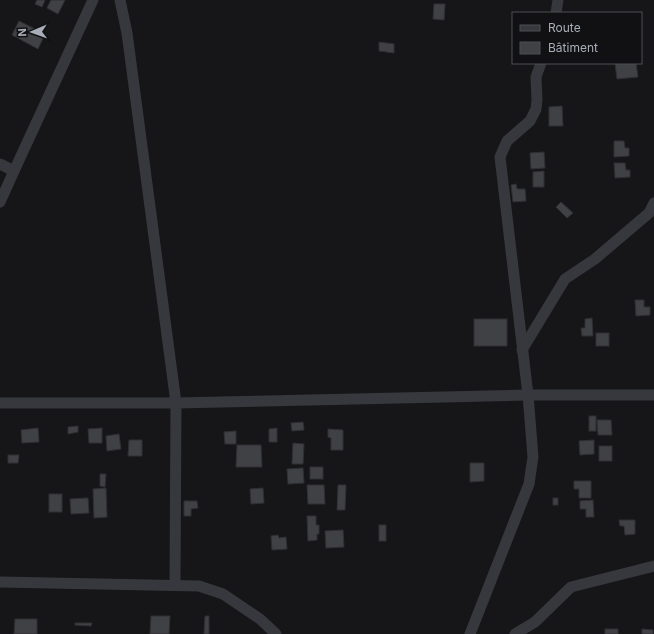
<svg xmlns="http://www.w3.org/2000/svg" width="654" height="634" viewBox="0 0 654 634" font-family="Inter,sans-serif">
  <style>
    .building { fill: #404145; stroke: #303034 }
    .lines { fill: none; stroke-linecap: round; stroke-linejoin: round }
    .minor { stroke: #37383d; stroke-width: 11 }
  </style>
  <rect width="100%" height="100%" fill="#161618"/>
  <g class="building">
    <path d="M37 0H45L42 7 35 4Z"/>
    <path d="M51 0H65L58 14 47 8Z"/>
    <path d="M434 4H445L444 20 433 19Z"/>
    <path d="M19 21 45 34 38 49 12 35Z"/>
    <path d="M379 42 394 44V53L379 51Z"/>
    <path d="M615 63H636L638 77 617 79Z"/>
    <path d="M562 106 563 126H549V107Z"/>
    <path d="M614 141H624L625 148H629V156L614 157Z"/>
    <path d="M544 152 545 168 531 169 530 153Z"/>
    <path d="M614 163H625L626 170H630V177L615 178Z"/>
    <path d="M544 171V187H533V172Z"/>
    <path d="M516 184 517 189H525L526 201 513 202 511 185Z"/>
    <path d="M561 202 573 213 567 218 556 207Z"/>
    <path d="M635 300H644V307H650V315L636 316Z"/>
    <path d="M592 318 593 336H582L581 328H585V319Z"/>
    <rect x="474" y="319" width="33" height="27"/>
    <rect x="596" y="333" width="13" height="13"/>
    <rect x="589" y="416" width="7" height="15"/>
    <path d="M597 420H611L612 435H598Z"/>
    <path d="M303 422 304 430 292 431 291 423Z"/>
    <path d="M78 426V432L68 434V427Z"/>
    <path d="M38 428 39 442 22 443 21 430Z"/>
    <path d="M102 428V443H89L88 429Z"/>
    <path d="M277 428V442H269V429Z"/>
    <path d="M328 429 343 430V450H331V438L328 437Z"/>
    <path d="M236 431V444H225L224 432Z"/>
    <path d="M119 434 121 449 107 451 106 436Z"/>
    <path d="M129 440H142V456H128Z"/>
    <path d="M594 440V454L580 455 579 441Z"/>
    <path d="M293 443 304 444 303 464H292Z"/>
    <path d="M237 445H261L262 467H236Z"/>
    <rect x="599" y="446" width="13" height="15"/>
    <path d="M8 455H19L18 463H8Z"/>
    <path d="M470 463H484V481L470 482Z"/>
    <rect x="310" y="467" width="13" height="12"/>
    <path d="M303 468 304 483 288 484 287 469Z"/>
    <path d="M100 474H106L105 487 100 486Z"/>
    <path d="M574 481H591V498H579V489H574Z"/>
    <path d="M307 485H324L325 504H308Z"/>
    <path d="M338 485H346L345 510H337Z"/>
    <path d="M106 488 107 517 94 518 93 489Z"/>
    <path d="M263 488 264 503 251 504 250 489Z"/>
    <rect x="49" y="494" width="13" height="18"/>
    <path d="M88 498 89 513 71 514 70 499Z"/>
    <rect x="553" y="498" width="5" height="7"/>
    <path d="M593 500 594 517H586V509H580V501Z"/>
    <path d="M184 501H197L198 508 191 509V516H184Z"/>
    <path d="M307 516H316V525H319V534H317V540L308 541Z"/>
    <path d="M619 520H635V534L625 535 624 526H620Z"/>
    <rect x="379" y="525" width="7" height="16"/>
    <path d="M343 530 344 547 326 548 325 531Z"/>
    <path d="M278 535 279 538 286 537 287 549 272 550 271 536Z"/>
    <path d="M151 616H170L169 634H150Z"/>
    <path d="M205 616H209V634H204Z"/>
    <path d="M15 619H37V634H14Z"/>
    <path d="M75 623H92L91 626 75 625Z"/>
    <rect x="605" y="629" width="13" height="5"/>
    <path d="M642 629 653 630V634H642Z"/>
  </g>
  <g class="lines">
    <g class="minor">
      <path d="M556 13 558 0"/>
      <path d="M0 164 14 171 93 0"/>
      <path d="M0 202 14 171"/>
      <path d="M522 350 565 279 595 259 649 213 654 203"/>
      <path d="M0 403H176L127 33 120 0"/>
      <path d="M0 582 199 586 223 594 260 619 276 634"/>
      <path d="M175 585 176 403 528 395H654"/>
      <path d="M470 634 529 484 533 457 528 395 500 157 507 141 530 121 536 109 537 100 536 77 541 63"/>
      <path d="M515 634 535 622 571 587 654 566"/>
    </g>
  </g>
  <rect x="512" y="12" width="130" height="52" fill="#111113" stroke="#4d4f55"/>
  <rect x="520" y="25" width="20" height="6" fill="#37383d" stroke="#4d4f55"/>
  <text x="548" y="32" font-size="12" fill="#a8adb8">Route</text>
  <rect x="520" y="42" width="20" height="12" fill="#404145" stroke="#4d4f55"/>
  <text x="548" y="52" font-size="12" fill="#a8adb8">Bâtiment</text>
  <g transform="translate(32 32) rotate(268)" stroke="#111113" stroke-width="3" paint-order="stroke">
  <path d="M0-3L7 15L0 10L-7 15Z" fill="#a8adb8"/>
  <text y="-6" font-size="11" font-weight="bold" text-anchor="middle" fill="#a8adb8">N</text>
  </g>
</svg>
